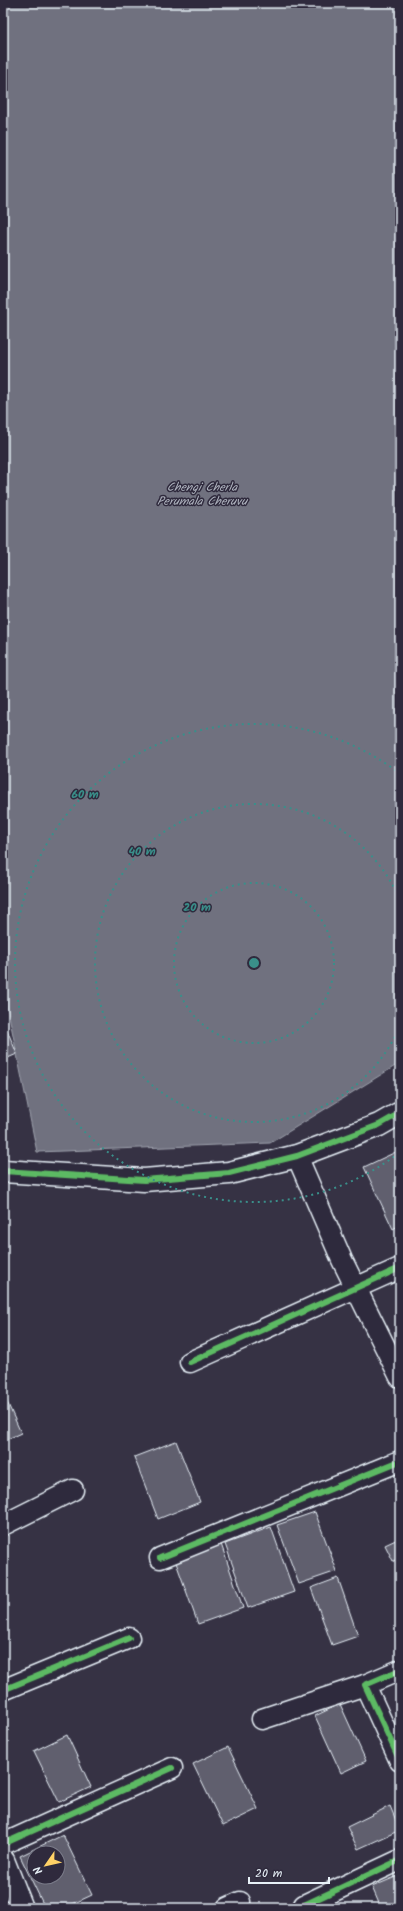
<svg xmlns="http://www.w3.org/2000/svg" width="403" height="1911" viewBox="0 0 403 1911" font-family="Kalam,sans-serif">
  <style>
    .water { fill: #70717f; stroke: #a0a4af }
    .building { fill: #605e6e; stroke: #e8f1f8; fill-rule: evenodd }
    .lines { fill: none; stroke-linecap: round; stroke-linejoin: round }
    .street-casing { stroke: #e8f1f8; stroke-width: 23 }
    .secondary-casing { stroke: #e8f1f8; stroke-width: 25 }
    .street { stroke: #2f2a3d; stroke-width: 20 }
    .secondary { stroke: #2f2a3d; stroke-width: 22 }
    .cycleway-casing { stroke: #2f2a3d; stroke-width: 8 }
    .cycleway { stroke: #5cba63; stroke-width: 6 }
    .ring { fill: none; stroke: #3a8f8a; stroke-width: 2; stroke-dasharray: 2 4 }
    .labels { text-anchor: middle; stroke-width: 3; stroke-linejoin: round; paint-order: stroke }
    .water-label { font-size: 12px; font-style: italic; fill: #b2b7c2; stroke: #2f2a3d }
    .centre { fill: #3a8f8a; stroke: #2f2a3d; stroke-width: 2 }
    .ring-label { font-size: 12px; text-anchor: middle; font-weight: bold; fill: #3a8f8a; stroke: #2f2a3d; stroke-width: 3; stroke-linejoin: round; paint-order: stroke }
  </style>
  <rect width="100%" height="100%" fill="#363244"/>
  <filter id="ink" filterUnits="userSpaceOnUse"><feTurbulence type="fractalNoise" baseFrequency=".025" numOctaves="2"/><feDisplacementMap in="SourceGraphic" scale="8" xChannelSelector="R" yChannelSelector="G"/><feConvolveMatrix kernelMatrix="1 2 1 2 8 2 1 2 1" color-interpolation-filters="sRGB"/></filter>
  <g filter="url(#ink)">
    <path class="water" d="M3 3H400V1063L270 1143 37 1152 3 986Z"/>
    <g class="building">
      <path d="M3 1020 17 1054 3 1060Z"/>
      <path d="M400 1150V1225L393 1229 364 1167Z"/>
      <path d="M3 1393 21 1433 3 1441Z"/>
      <path d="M176 1441 200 1502 158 1519 134 1457Z"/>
      <path d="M315 1512 337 1571 299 1584 277 1525Z"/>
      <path d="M271 1527 294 1592 248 1608 225 1544Z"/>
      <path d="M400 1538V1558L393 1561 385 1545Z"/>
      <path d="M220 1541 243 1608 198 1624 174 1557Z"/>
      <path d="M338 1578 358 1636 332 1645 311 1588Z"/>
      <path d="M340 1704 366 1761 341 1773 315 1716Z"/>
      <path d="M67 1735 91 1787 59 1802 34 1751Z"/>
      <path d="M228 1747 258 1809 223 1826 193 1764Z"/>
      <path d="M390 1806 400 1830 358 1849 347 1827Z"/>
      <path d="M63 1835 92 1895 64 1908H45L20 1856ZM34 1853H58V1877H34Z"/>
      <path d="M400 1875V1908H381L372 1887Z"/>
    </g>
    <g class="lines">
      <g class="street-casing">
        <g id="street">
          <path d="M297 1156 342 1260 400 1377"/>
          <path d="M190 1362 400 1268"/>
          <path d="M3 1525 73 1490"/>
          <path d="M160 1558 400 1461"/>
          <path d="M400 1670 365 1685 400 1761"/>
          <path d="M3 1690 129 1638"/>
          <path d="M262 1719 365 1685"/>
          <path d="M3 1844 172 1768"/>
          <path d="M304 1905 400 1860"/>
          <path d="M227 1908 240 1902"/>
        </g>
      </g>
      <g class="secondary-casing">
        <g id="secondary">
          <path d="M3 1171 144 1180 229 1173 297 1156 379 1125 400 1113"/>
          <path d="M3 1860 22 1908"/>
        </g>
      </g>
      <use href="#street" class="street"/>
      <use href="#secondary" class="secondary"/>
      <g class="cycleway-casing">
        <g id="cycleway">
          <path d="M3 1171 144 1180 229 1173 297 1156 379 1125 400 1113"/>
          <path d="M190 1362 400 1268"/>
          <path d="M160 1558 400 1461"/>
          <path d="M400 1670 365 1685 400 1761"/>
          <path d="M3 1690 129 1638"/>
          <path d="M3 1844 172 1768"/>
          <path d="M304 1905 400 1860"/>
        </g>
      </g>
      <use href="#cycleway" class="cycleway"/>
    </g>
  </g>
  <g class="ring">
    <circle cx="254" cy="963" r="80"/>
    <path d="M400 1026A159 159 0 1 1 400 900"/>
    <path d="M399 1153A239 239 0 1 1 399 773"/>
  </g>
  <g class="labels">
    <g class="water-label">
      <text x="202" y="491">Chengi Cherla<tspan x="202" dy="14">Perumala Cheruvu</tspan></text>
    </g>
  </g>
  <circle cx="254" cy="963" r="6" class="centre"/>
  <g class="ring-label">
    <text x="85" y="798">60 m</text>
    <text x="142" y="855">40 m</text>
    <text x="197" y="911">20 m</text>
  </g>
  <rect width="403" height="1911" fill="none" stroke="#2f2a3d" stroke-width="16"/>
  <rect x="8" y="8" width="387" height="1895" fill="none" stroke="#e8f1f8" stroke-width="1.5" filter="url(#ink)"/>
  <g transform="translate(46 1865) rotate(236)"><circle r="19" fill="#2f2a3d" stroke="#797a88"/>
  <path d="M0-3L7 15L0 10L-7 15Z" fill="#ffd166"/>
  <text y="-6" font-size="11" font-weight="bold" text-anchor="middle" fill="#e8f1f8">N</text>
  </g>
  <path d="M249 1877v6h80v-6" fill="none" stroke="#e8f1f8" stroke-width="2"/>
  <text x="255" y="1877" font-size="12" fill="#e8f1f8" stroke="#2f2a3d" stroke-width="3" paint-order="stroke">20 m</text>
</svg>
